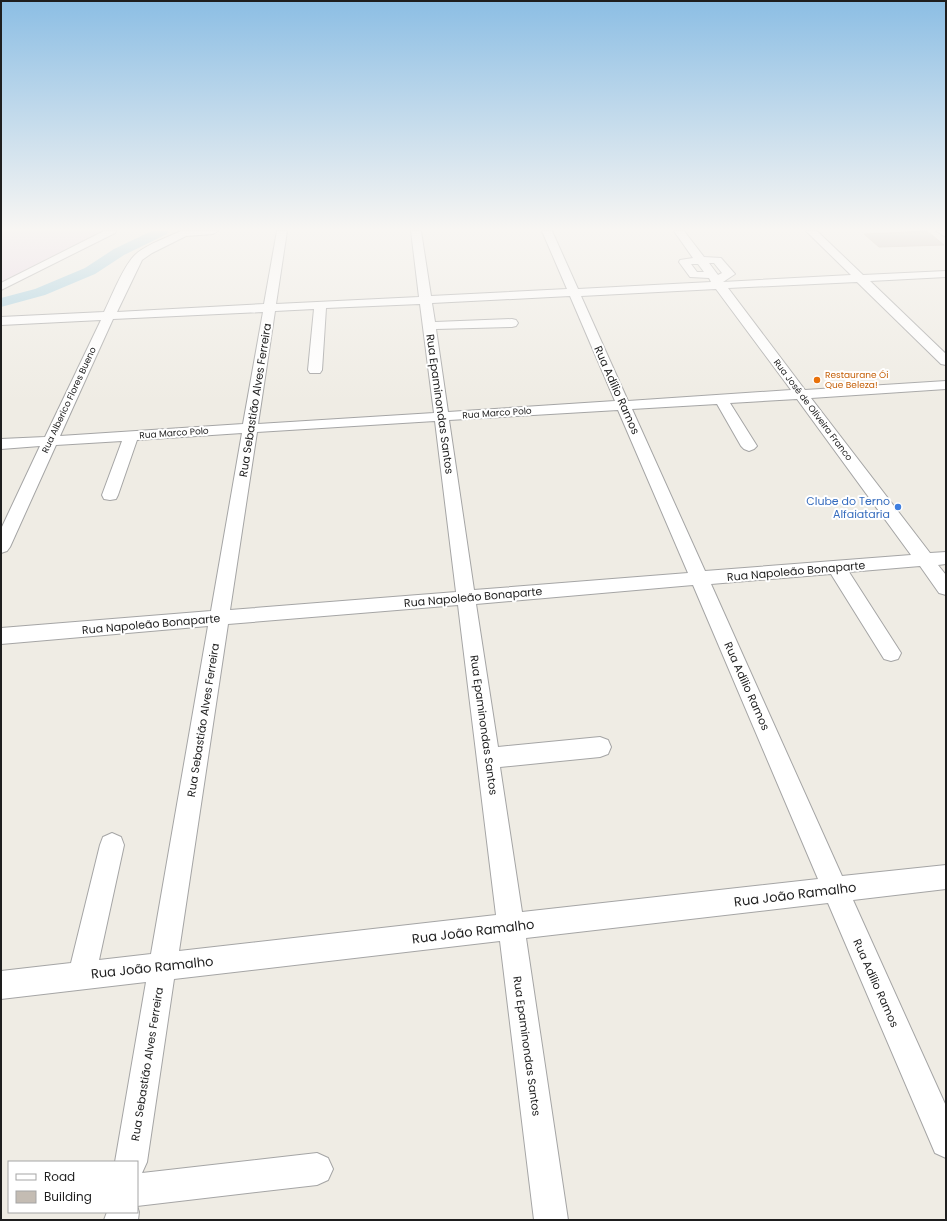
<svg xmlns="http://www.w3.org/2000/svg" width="947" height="1221" viewBox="0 0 947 1221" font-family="Poppins,sans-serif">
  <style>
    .industrial { fill: #e9d6e4 }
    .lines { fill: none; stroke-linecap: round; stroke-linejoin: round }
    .river { fill: #a3cede; fill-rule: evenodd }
    .building { fill: #c4bcb3; stroke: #c1b4a6 }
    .minor-casing { stroke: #a5a5a5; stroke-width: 2 }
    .minor { fill: #fff; fill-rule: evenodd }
    .food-dot { fill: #e8710a; stroke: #fff; stroke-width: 1.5 }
    .shop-dot { fill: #3f7fe0; stroke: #fff; stroke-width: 1.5 }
    .labels { text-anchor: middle; stroke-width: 4; stroke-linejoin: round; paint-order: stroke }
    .far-food-label { font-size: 9px; fill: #c56008; stroke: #fff; text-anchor: start }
    .far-street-label { font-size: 9px; fill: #1e1e1e; stroke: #fff }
    .street-label { font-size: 11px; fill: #1e1e1e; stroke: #fff }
    .shop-label { font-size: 11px; fill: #366cbe; stroke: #fff; text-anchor: end }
    .near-street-label { font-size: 13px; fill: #1e1e1e; stroke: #fff }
  </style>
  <rect width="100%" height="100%" fill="#efece4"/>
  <path class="industrial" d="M1 231H106L1 283Z"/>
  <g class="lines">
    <path class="river" d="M152 231H168L167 234 124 255 95 274 45 295 1 307V298L35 289 85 268 114 249Z"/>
  </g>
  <path class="building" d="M927 231 944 245 879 247 864 234Z"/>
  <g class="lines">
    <g class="minor-casing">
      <g id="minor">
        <path d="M104 231H116L115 233 1 290V283Z"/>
        <path d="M181 231H218L213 234 186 236 152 253 142 260 117 312 264 304 277 231H287L276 304 419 297 411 231H421L431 296 567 289 542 231H552L578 289 711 282 709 278 690 277 679 262 680 260 693 258 674 231H684L704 257 721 258 735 274 723 282 851 275 806 231H817L863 275 946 271V277L870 281 946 354V365L941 364 857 282 728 288 805 390 946 381V389L811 398 930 553 946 552V564L938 565 946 575V595L939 593 920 566 849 572 901 653 898 659 891 661 884 659 831 574 711 584 842 876 946 865V889L853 900 946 1106V1158L935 1153 828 903 526 938 568 1220H534L500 941 174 979 147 1162 142 1173 317 1153 328 1158 333 1169 328 1180 317 1185 137 1206 139 1212 138 1220H104L107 1212H137V1162H115L146 982 1 999V971L71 963 100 845 103 837 112 833 121 837 124 845 99 960 151 954 208 626 1 644V628L211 611 242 433 137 440 118 495 116 499 110 500 104 499 102 495 122 441 56 445 10 547 7 551 1 553V529L40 446 1 449V439L45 437 101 320 1 325V317L104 312C112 296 122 269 134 256 143 246 168 237 181 231ZM709 263H714L722 273 718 275ZM691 264H698L704 272H697ZM716 289 791 390 628 401 581 296ZM570 296 615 401 448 412 436 329 512 327 516 326 518 323 516 320 512 319 435 322 432 303ZM420 304 434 413 258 424 275 311 314 309 308 370 310 373H320L322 370 326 308ZM263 312 243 424 60 436 113 319ZM797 399 911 555 705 571 632 409 717 404 741 446 744 449 749 451 754 449 757 446 730 403ZM618 410 688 573 474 590 449 420ZM435 421 456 592 230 610 257 432ZM693 585 818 879 522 912 500 767 600 757 608 754 611 747 608 740 600 737 498 747 476 604ZM458 605 496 915 179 951 228 624Z"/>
        <path d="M936 231H946V237Z"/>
      </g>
    </g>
    <use href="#minor" class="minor"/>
  </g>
  <linearGradient id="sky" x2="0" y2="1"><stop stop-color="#8cbee4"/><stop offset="0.57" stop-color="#f8f6f3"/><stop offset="1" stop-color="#f8f6f3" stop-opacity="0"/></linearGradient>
  <rect width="947" height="402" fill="url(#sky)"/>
  <circle class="food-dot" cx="817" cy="380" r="4"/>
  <circle class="shop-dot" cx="898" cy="507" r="4"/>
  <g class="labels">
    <g class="far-food-label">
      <text x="825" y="378">Restaurane Ói<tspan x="825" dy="10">Que Beleza!</tspan></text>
    </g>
    <g class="far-street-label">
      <text transform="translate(69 400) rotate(-65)" y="3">Rua Alberico Flores Bueno</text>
      <text transform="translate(813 410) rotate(53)" y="3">Rua José de Oliveira Franco</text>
      <text transform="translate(497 413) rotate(-4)" y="3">Rua Marco Polo</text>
      <text transform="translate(174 433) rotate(-4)" y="3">Rua Marco Polo</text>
    </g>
    <g class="street-label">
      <text transform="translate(617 390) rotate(66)" y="4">Rua Adílio Ramos</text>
      <text transform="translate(255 400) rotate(-81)" y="4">Rua Sebastião Alves Ferreira</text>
      <text transform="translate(440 404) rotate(82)" y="4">Rua Epaminondas Santos</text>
      <text transform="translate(796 571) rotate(-5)" y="4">Rua Napoleão Bonaparte</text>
      <text transform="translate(473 597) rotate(-5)" y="4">Rua Napoleão Bonaparte</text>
      <text transform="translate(151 624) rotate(-5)" y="4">Rua Napoleão Bonaparte</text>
      <text transform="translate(747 686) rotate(66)" y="4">Rua Adílio Ramos</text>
      <text transform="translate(203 720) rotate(-81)" y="4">Rua Sebastião Alves Ferreira</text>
      <text transform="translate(484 725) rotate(82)" y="4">Rua Epaminondas Santos</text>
      <text transform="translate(876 983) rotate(66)" y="4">Rua Adílio Ramos</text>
      <text transform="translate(527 1046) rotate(82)" y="4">Rua Epaminondas Santos</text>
      <text transform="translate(147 1064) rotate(-81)" y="4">Rua Sebastião Alves Ferreira</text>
    </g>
    <g class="shop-label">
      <text x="890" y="505">Clube do Terno<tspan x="890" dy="13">Alfaiataria</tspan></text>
    </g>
    <g class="near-street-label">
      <text transform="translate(795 894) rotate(-7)" y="5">Rua João Ramalho</text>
      <text transform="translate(473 931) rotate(-7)" y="5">Rua João Ramalho</text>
      <text transform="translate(152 967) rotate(-6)" y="5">Rua João Ramalho</text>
    </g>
  </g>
  <rect width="947" height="1221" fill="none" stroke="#1e1e1e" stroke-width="4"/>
  <rect x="8" y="1161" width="130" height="52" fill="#ffffff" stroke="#a5a5a5"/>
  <rect x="16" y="1174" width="20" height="6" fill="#ffffff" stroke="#a5a5a5"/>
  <text x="44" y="1181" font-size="12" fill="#1e1e1e">Road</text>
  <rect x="16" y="1191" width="20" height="12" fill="#c4bcb3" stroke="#a5a5a5"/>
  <text x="44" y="1201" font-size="12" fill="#1e1e1e">Building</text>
</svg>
